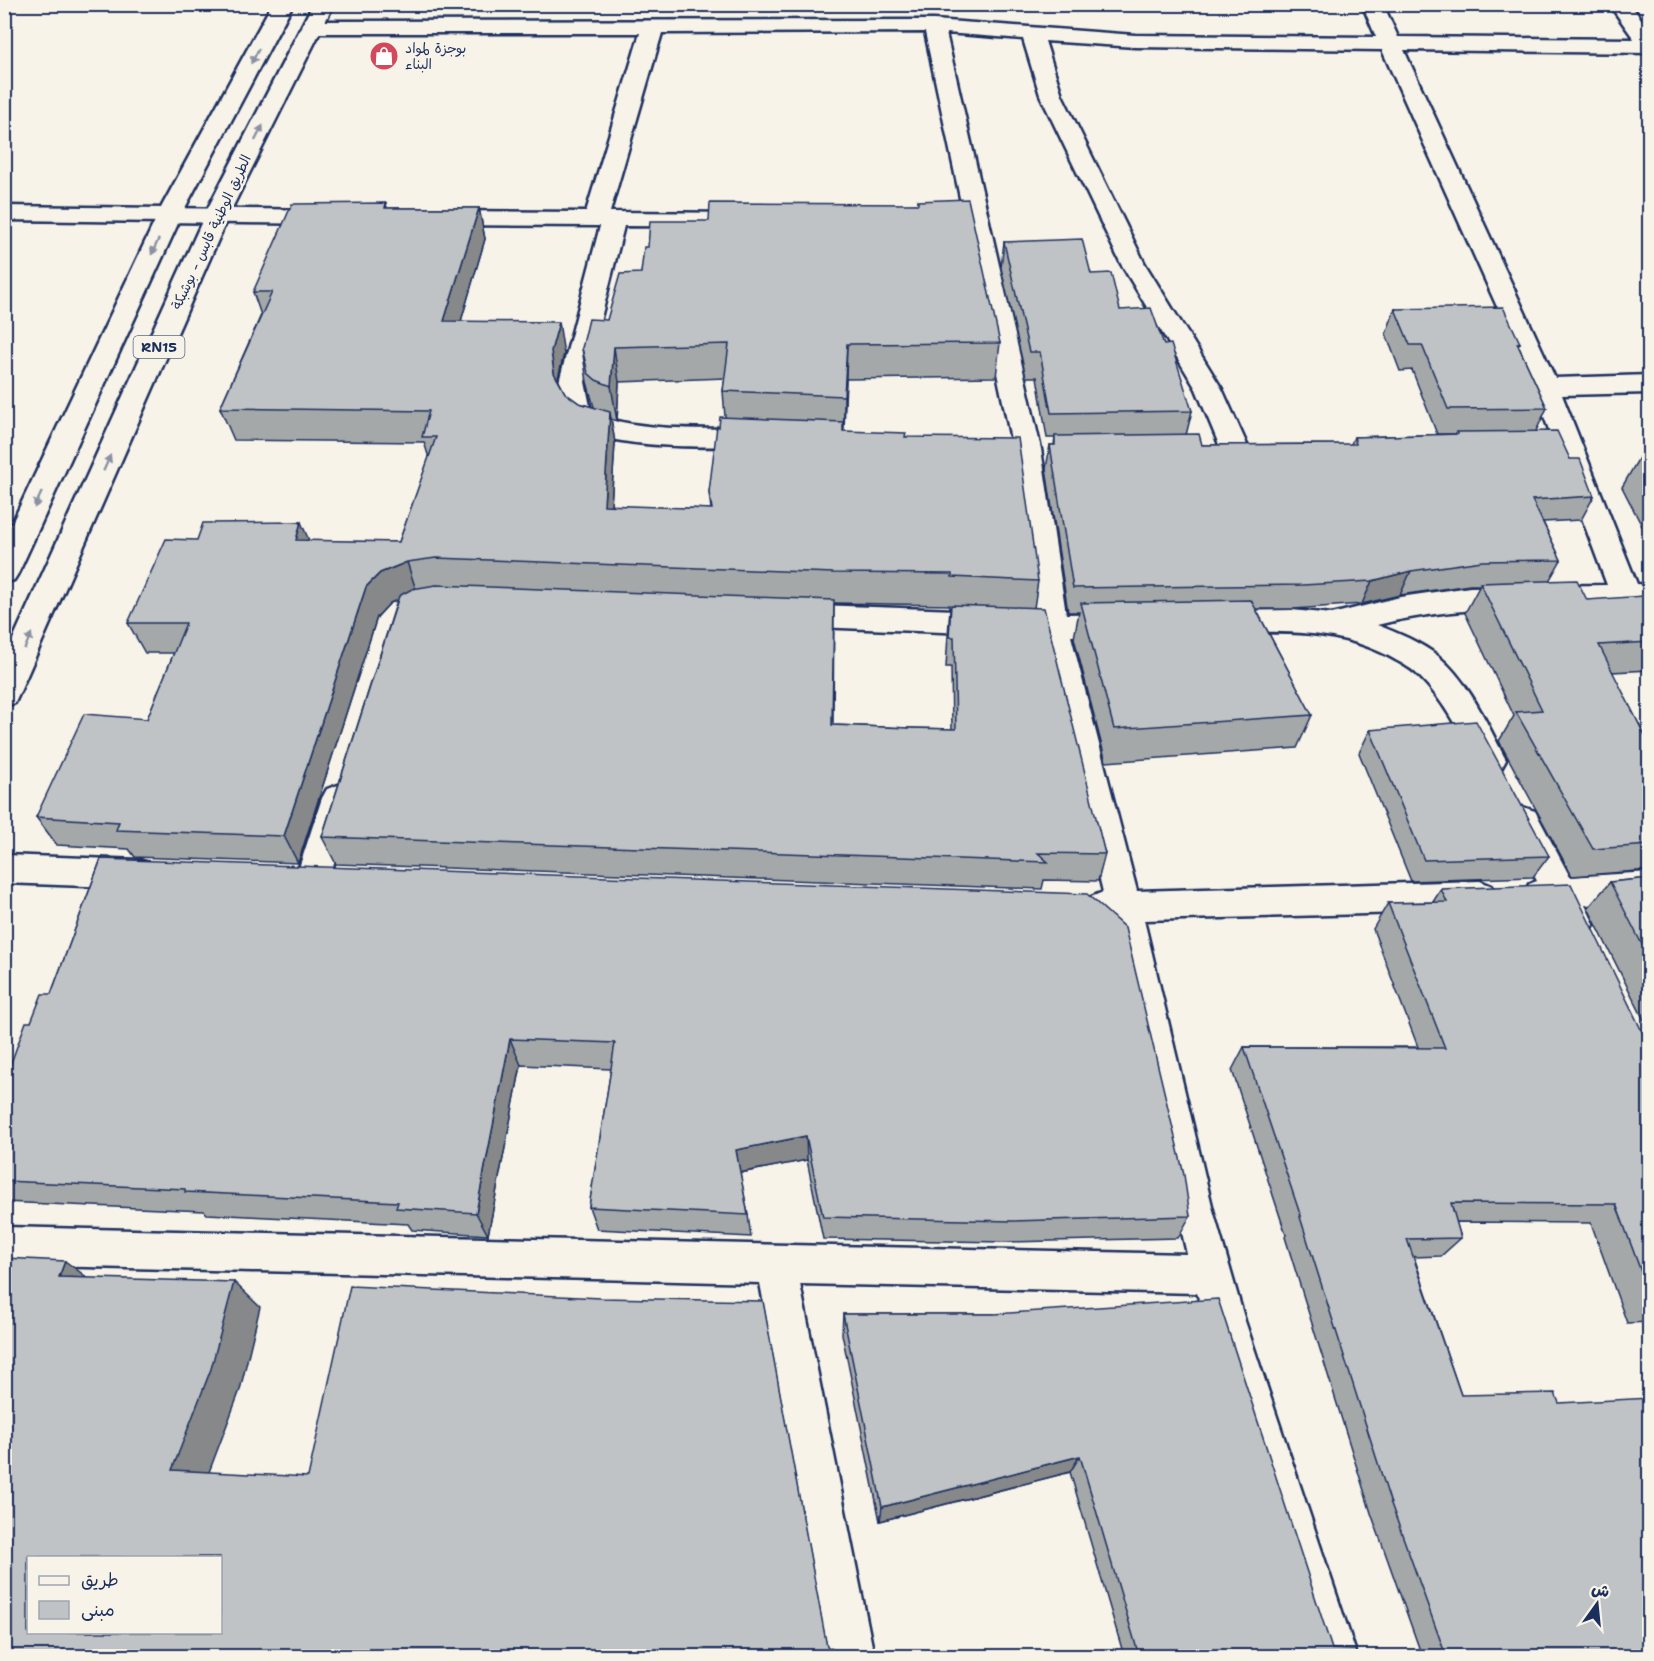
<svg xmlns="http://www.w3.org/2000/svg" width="1654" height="1661" viewBox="0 0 1654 1661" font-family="'Shantell Sans','Playpen Sans Arabic',sans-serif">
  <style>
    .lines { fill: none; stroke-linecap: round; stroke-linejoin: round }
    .street-casing { stroke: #1b2f5e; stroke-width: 5 }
    .primary-casing { stroke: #1b2f5e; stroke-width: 5 }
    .street { fill: #f7f3e8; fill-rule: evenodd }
    .primary { fill: #f7f3e8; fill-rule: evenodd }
    .wall { fill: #a5a8a9; stroke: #1b2f5e; stroke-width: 1.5; fill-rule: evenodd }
    .shaded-wall { fill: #86888a; stroke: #1b2f5e; stroke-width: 1.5 }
    .building { fill: #c0c3c5; stroke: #1b2f5e; stroke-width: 1.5; fill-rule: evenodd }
    .oneway { fill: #8991a3 }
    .labels { text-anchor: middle; stroke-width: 5; stroke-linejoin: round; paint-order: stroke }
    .far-poi-label { font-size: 14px; fill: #1b2f5e; stroke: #f7f3e8; text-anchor: start }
    .far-street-label { font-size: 14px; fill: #1b2f5e; stroke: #f7f3e8 }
    .shield { fill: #f7f3e8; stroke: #5d6a87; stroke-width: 1.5 }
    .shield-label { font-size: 14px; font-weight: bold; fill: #1b2f5e }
  </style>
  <rect width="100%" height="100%" fill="#f7f3e8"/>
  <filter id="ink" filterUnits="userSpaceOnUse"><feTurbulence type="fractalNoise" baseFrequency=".0167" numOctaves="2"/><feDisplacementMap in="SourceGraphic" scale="12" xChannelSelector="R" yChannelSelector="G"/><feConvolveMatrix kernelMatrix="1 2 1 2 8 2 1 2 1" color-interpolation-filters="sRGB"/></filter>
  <g filter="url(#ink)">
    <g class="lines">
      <g class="street-casing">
        <g id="street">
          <path d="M1362 4H1383L1398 37 1634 39 1609 4H1630L1650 31V53L1404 50 1555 378 1650 375V393L1562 395 1637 584 1650 585V605L1646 606 1650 612V652L1639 649 1617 606C1536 608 1455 605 1377 625 1398 633 1420 642 1438 656 1469 681 1488 726 1506 760L1501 769 1490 773 1479 769C1462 737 1446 703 1420 677 1413 669 1403 664 1394 659 1339 628 1277 631 1216 633L1205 630 1201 622 1205 614 1216 611 1292 610 1332 614 1400 597 1470 587 1607 585 1533 387 1382 50 1135 47 1045 41 1062 95 1145 264 1222 389 1248 447 1244 454 1234 456 1224 454 1220 447 1196 389 1121 264 1040 95 1023 39 946 33 1041 449 1066 614 1123 613 1134 616 1138 624 1134 632 1123 635 1071 636 1137 891 1480 881 1492 886 1497 896 1492 906 1480 911 1144 920 1213 1210 1245 1321 1357 1656H1313L1197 1293 800 1284 874 1656H829L760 1283 4 1265V1227L1187 1254 1110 921 1091 917 1086 907 1091 897 1103 892 1041 636 790 626 779 623 775 615 779 607 790 604 1036 613 1013 449 925 32 662 33 610 212 753 213 761 215 765 220 761 225 753 227 624 226 585 382 591 411C627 433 715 428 759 429L769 431 773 438 769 445 759 447C716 446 606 451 573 424 561 415 560 396 559 382L600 226 436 225 428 223 424 218 428 213 436 211 586 212 640 33H312L305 31 302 27 305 23 312 21 934 20 1135 35 1376 37Z"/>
          <path d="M4 206 330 210 338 212 342 217 338 222 330 224 4 220Z"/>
          <path d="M338 785 349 789 354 798 329 880 324 890 312 894 300 890 295 880 322 798 327 789Z"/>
          <path d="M1523 807 1535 811 1570 877 1650 872V900L1585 905 1594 924 1589 935 1577 939 1565 935 1551 908H1541L1529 904 1524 894 1529 884 1537 881 1507 821 1511 811Z"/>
          <path d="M4 855 140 860 152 864 157 874 152 884 140 888 4 883Z"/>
        </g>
      </g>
      <g class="primary-casing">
        <g id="primary">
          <path d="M272 4H293L186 206 19 572 14 580 4 583V540L162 206Z"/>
          <path d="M313 4H334L232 208 19 694 15 703 4 706V659L208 208Z"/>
        </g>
      </g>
      <use href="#street" class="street"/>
      <use href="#primary" class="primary"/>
    </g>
    <g class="wall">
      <path d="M918 201 1000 343 996 377 846 379 843 431 905 437 1038 581 1034 608 1105 854 1098 881 1044 880 1042 889 336 864 322 837 397 601 390 603 377 617 298 863 135 857 129 849 57 845 36 817 147 719 174 653H145L128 623 309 541 399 542 429 458 424 442 234 440 220 408 261 315 253 292 386 203 387 208H479L485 239 461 321 564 354 558 379 565 393 579 403 594 407 587 382 582 348 607 320 641 273 648 247 709 221 918 204ZM725 378 723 391 725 417 709 492 711 509 611 506 615 443 611 419 617 421 619 382ZM834 603 949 605V608H950L948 635 946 667H951L952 729 909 728 833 725Z"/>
      <path d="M1004 242 1091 274 1120 310 1164 345 1192 411 1186 435 1202 445 1351 444 1354 437 1456 434H1437L1412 370 1400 371 1386 334 1395 309 1520 343 1518 345 1547 408 1536 431 1570 459 1594 496 1581 520 1543 522 1561 560 1549 581 1587 600 1650 607V670L1612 672 1650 746V870L1572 876 1499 741 1514 716 1465 613 1480 585H1470L1400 595 1362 604 1294 609H1256L1312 715 1297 748 1106 762 1074 638 1079 612H1068L1046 469 1050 445H1054L1055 438H1047L1037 377H1026L1001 268Z"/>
      <path d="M1640 456H1650V542L1622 487Z"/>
      <path d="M1370 730 1549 856 1533 877 1411 881 1359 753Z"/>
      <path d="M101 859 1190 1216 1178 1238 1006 1242 823 1239 807 1160 740 1173 748 1215 751 1237 597 1229 589 1207 611 1069 521 1065 488 1235 412 1230 408 1224 207 1214 204 1211 4 1202V1082L31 1022 51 994Z"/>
      <path d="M1650 878V1032L1588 908 1610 882Z"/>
      <path d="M1441 889 1650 1048V1322L1627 1323 1591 1223 1456 1222 1461 1238 1441 1256 1414 1257 1461 1395 1650 1656H1422L1371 1513 1285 1237 1286 1235 1232 1070 1244 1047H1418L1373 929 1388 903 1433 902Z"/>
      <path d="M843 1314H994L1332 1649 1357 1656H1124L1070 1472 880 1521 842 1334Z"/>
    </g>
    <g class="shaded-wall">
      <path d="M479 208 485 239 452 352 444 321Z"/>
      <path d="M559 322 564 354 557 382 554 373 551 351Z"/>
      <path d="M847 344 846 379 844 430V396Z"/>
      <path d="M614 347 619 382 617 421 611 386Z"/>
      <path d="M610 412 615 443 609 536 604 505Z"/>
      <path d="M301 522 314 552 296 540Z"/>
      <path d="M407 562 417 593 390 603 377 617 298 863 284 836 366 587 380 573Z"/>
      <path d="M1411 571 1400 595 1362 604 1372 581Z"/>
      <path d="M510 1039 521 1065 488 1235 476 1213Z"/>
      <path d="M806 1136 807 1160 739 1173 736 1150Z"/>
      <path d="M65 1261 99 1286 59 1277Z"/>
      <path d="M234 1282 260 1307 240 1390 203 1488 172 1470Z"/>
      <path d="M1080 1456 1070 1472 880 1521 882 1507Z"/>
    </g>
    <g class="building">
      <path d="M968 199 1000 343 847 344 844 396 723 391 729 344 614 347 611 386 596 380 588 373 582 348 589 319 607 320 620 274 641 273 644 247H648L650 221H709L710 203 918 204V201Z"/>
      <path d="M386 203 385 208H479L444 321 559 322 551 351 554 373 565 393 579 403 610 412 604 505 712 509 709 492 717 426 719 427 720 417 843 422V431L906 433 905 437 1018 438 1038 581 952 577V574L834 573 436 558 407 562 380 573 366 587 284 836 116 830 119 822 36 817 84 714 147 719 186 623H128L166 539 197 540 203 523 301 522 296 540 399 542 436 437H422L429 411 220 408 272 292H253L292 204Z"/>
      <path d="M1082 239 1091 274 1111 273 1120 310 1151 308 1164 345 1171 344 1192 411 1051 413 1040 352H1029L1004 242Z"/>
      <path d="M1503 307 1520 343H1517L1547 408 1448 409 1422 345H1410L1395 309Z"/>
      <path d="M1557 431 1570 459H1580L1594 496 1532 500 1561 560 1482 561 1411 571 1372 581 1303 585 1073 588 1050 445H1055V436L1199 434 1202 445 1356 444 1354 437 1458 434 1457 432Z"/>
      <path d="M1640 456H1650V474Z"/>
      <path d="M1577 580 1587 600 1644 596 1650 607V642L1599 645 1650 746V845L1593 849 1516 712 1542 710 1480 583Z"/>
      <path d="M436 585 834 600 832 725 909 728 956 729 954 637H949L951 605 1044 608 1105 854 1038 853 1048 862 322 837 399 596 412 589Z"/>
      <path d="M1251 600 1312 715 1114 729 1081 603Z"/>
      <path d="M1476 721 1549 856 1424 860 1370 730Z"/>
      <path d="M101 859 1087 894 1125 928 1184 1175 1190 1216 1012 1221 823 1217 806 1136 736 1150 748 1215 589 1207 615 1043 510 1039 476 1213 396 1208 398 1202 185 1192V1189L4 1181V1082L26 1022H31L42 994H51Z"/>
      <path d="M1650 878V960L1610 882Z"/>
      <path d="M1571 884 1650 1048V1296L1616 1204 1451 1203 1461 1238 1407 1239 1461 1395 1555 1393 1559 1403 1650 1398V1656H1446L1390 1501 1300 1217H1301L1244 1047 1445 1048 1388 903 1447 902 1441 889Z"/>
      <path d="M4 1258 65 1261 59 1277 234 1282 211 1369 172 1470 308 1477 350 1286 601 1298 763 1301 827 1647 833 1649 835 1656H4ZM28 1557H220V1632H28Z"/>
      <path d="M1218 1299 1332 1649 1355 1650 1357 1656H1139L1080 1456 882 1507 843 1314H994Z"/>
    </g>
    <defs><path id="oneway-solid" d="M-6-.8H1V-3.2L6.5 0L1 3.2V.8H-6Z" transform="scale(1.5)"/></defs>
    <g class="oneway">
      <use href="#oneway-solid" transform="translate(255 56) rotate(118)"/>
      <use href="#oneway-solid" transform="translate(259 133) rotate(-63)"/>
      <use href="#oneway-solid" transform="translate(155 247) rotate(115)"/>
      <use href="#oneway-solid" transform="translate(107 463) rotate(-66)"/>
      <use href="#oneway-solid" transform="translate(38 500) rotate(115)"/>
      <use href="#oneway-solid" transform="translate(28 641) rotate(-66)"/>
    </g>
  </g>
  <defs>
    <g id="shop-disc" transform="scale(1.5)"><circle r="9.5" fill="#d1495b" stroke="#f7f3e8"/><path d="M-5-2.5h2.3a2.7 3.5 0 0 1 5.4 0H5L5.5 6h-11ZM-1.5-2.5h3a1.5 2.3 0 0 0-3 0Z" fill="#fff"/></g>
  </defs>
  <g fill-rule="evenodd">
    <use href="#shop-disc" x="384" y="56"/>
  </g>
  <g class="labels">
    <g class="far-poi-label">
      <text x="405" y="53">بوجزة لمواد<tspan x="405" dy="16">البناء</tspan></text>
    </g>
    <g class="far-street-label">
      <text transform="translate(211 232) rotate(-65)" y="5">الطريق الوطنية قابس - بوشبكة</text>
    </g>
    <rect class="shield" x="133.5" y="336" width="51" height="22" rx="4.5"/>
    <g class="shield-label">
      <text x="159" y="352">RN15</text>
    </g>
  </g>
  <rect width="1654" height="1661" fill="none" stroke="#f7f3e8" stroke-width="24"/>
  <rect x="12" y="12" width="1630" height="1637" fill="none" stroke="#1b2f5e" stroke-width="2" filter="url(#ink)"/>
  <rect x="27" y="1556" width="195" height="78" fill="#f7f3e8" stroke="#9fa5b1" stroke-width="1.5"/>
  <rect x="39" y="1576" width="30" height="9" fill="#f7f3e8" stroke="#9fa5b1" stroke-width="1.5"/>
  <text x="81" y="1586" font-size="18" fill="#1b2f5e">طريق</text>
  <rect x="39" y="1601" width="30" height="18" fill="#c0c3c5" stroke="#9fa5b1" stroke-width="1.5"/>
  <text x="81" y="1616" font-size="18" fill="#1b2f5e">مبنى</text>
  <g transform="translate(1597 1604) rotate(15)" stroke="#f7f3e8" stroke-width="4.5" paint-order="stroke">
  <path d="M0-4.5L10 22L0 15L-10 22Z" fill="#1b2f5e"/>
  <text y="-9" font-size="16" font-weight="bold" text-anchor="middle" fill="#1b2f5e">ش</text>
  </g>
</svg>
